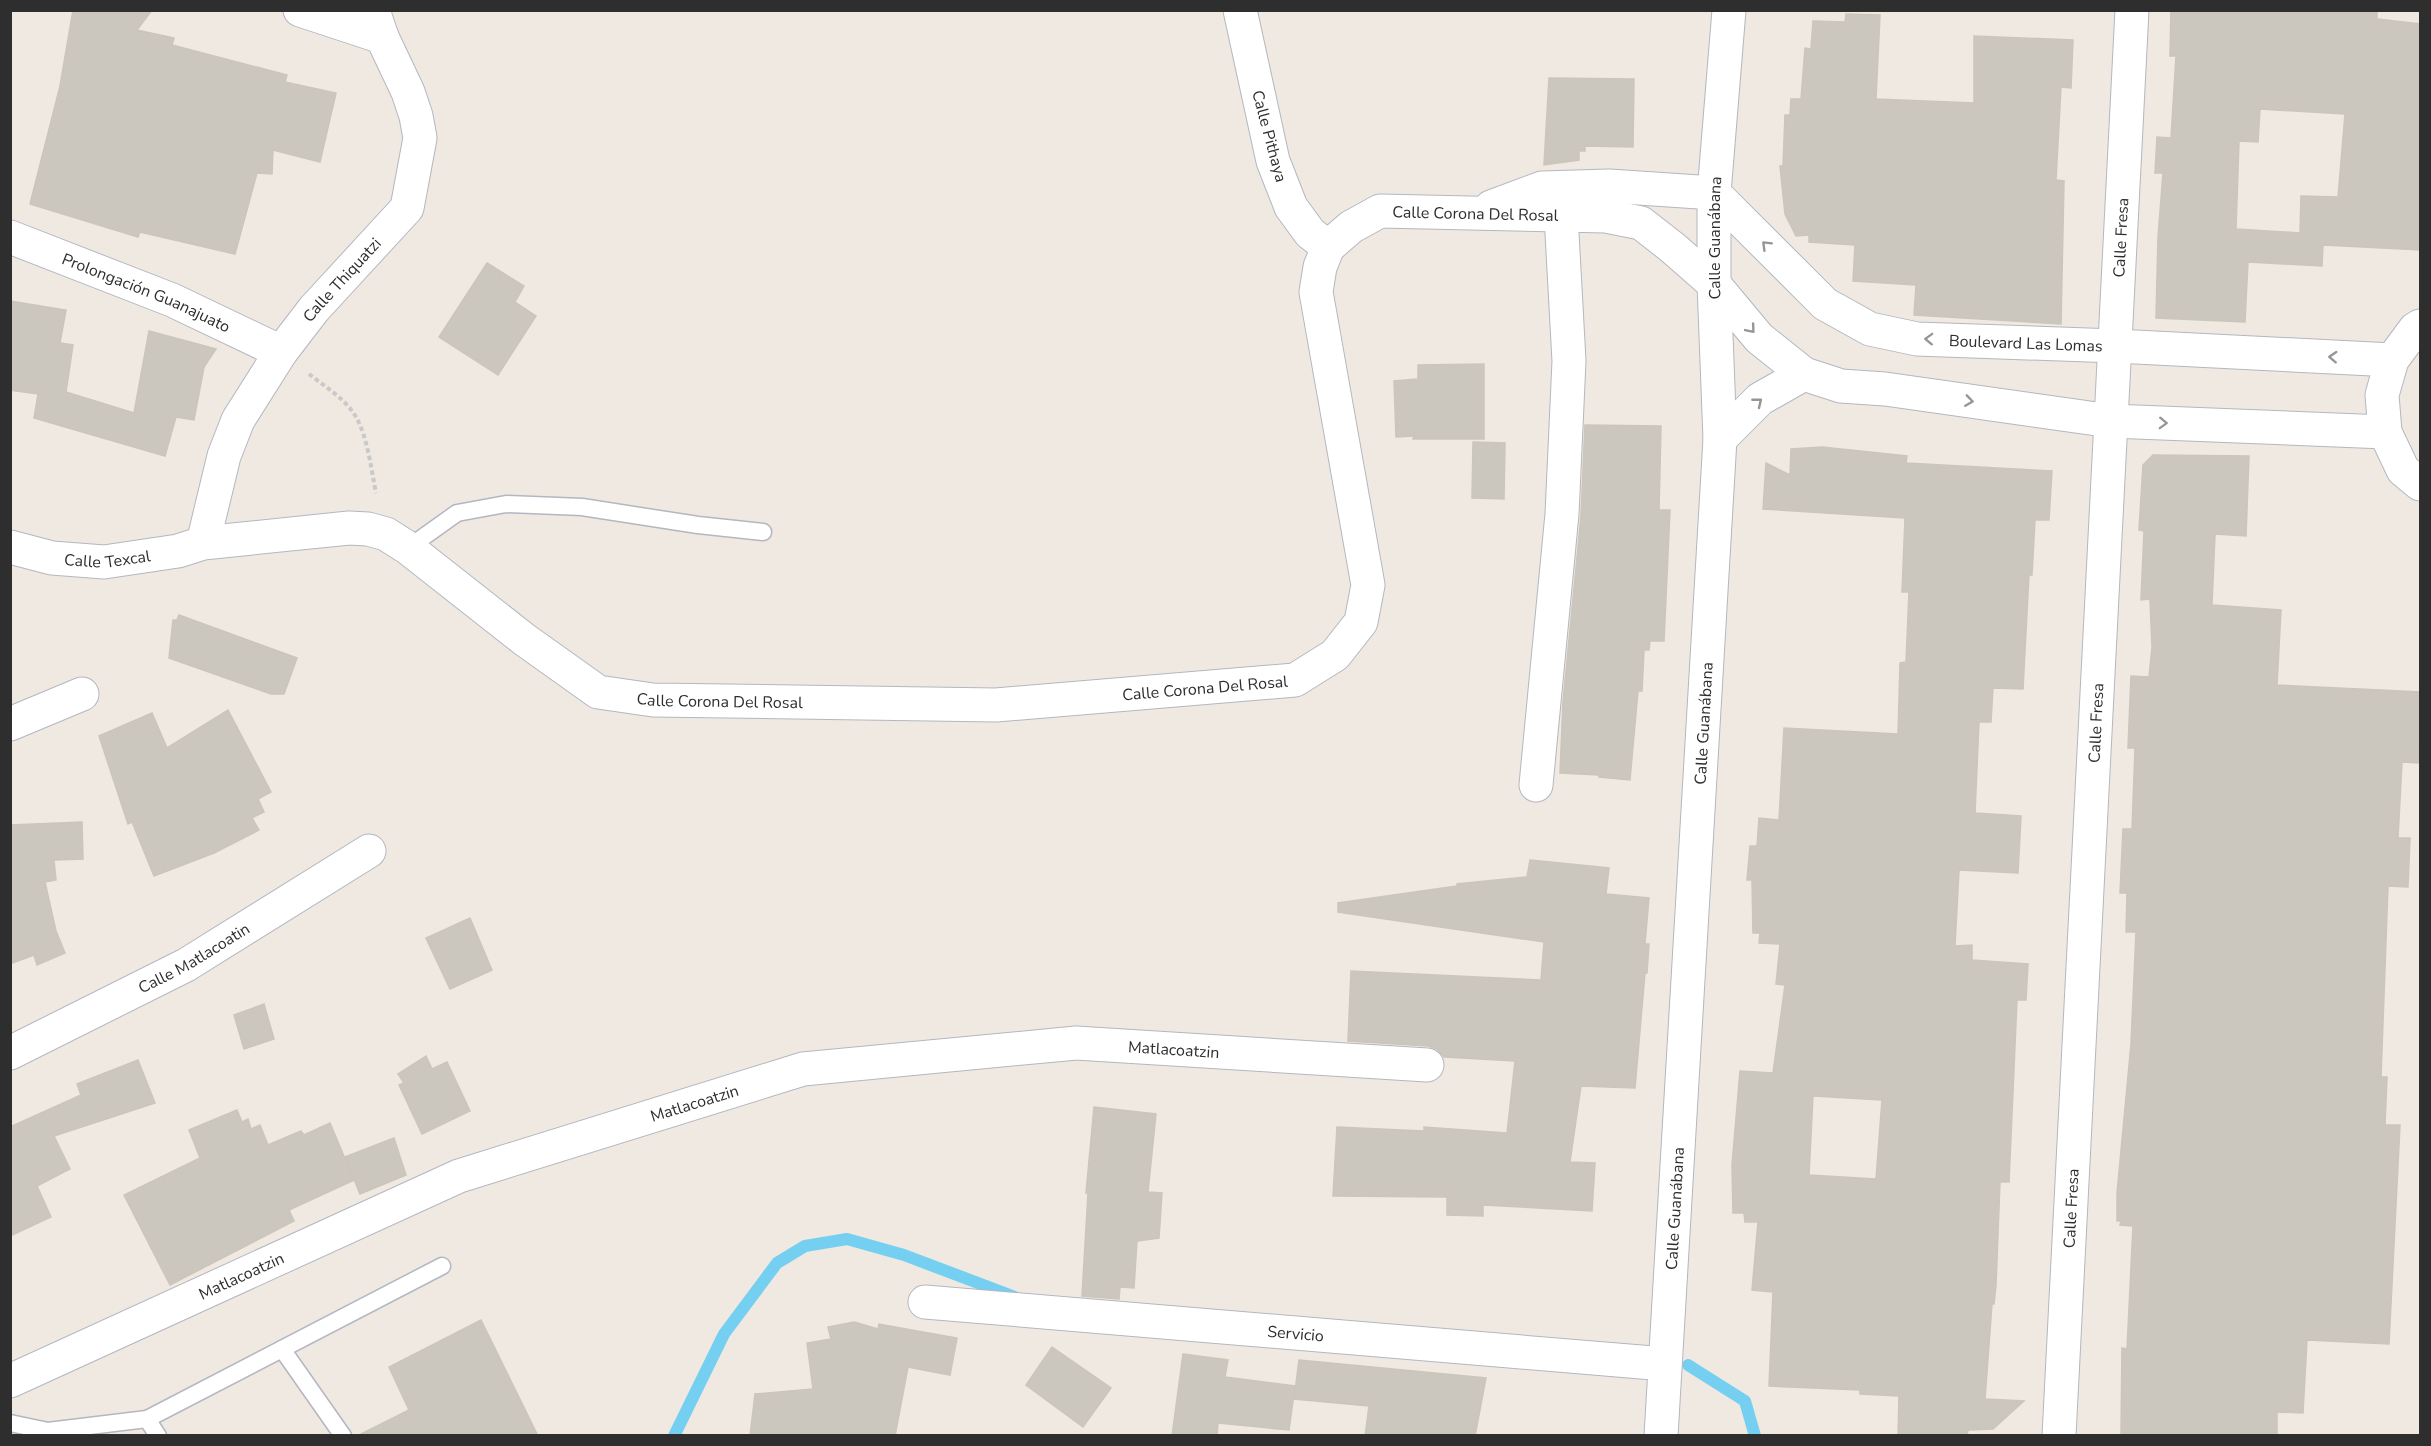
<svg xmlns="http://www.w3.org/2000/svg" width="2431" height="1446" viewBox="0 0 2431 1446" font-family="'Nunito Sans',sans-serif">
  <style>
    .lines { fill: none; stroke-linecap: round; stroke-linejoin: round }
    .stream { stroke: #75cff0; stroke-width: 12 }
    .building { fill: #cbc7bf; stroke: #cbc5ba; stroke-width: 1.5; fill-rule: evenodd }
    .lane-casing { stroke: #b4b7c1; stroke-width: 19 }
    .street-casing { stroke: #b4b7c1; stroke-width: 35 }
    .secondary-casing { stroke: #b4b7c1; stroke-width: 35 }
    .path { stroke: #c9c9c9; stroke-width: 4; stroke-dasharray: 4.5 3; stroke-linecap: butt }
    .lane { stroke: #fff; stroke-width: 16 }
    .street { stroke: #fff; stroke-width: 33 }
    .secondary { stroke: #fff; stroke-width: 33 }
    .oneway { stroke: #969696 }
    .labels { text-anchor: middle; stroke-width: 5; stroke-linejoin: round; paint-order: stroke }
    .street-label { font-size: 16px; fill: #2e2e2e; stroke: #fff }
  </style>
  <rect width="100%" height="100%" fill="#efe9e1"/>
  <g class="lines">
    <g class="stream">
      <path d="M1688 1365 1745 1401 1755 1436"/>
      <path d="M674 1436 724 1334 777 1263 805 1246 847 1239 904 1255 1015 1297"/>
    </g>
  </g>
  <g class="building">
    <path d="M73 10H152L137 30 174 38 172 45 287 75 285 82 336 93 320 162 273 150 272 174 257 173 235 254 140 232 138 237 30 204 60 86Z"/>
    <path d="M2171 10H2377V19L2421 24V250L2323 245 2322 266 2248 262 2245 322 2156 318 2158 237 2163 173H2155L2157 137 2171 138 2176 56H2170ZM2260 109 2345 114 2338 197 2301 196 2300 233 2236 229 2239 141 2258 142Z"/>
    <path d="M1846 14 1880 15 1876 99 1974 103V36L2073 40 2071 88 2061 87 2056 180 2064 181 2061 324 1914 315 1916 285 1853 281 1855 245 1809 242V235L1796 236 1785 214 1780 166H1783L1785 115H1790L1791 99H1801L1805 48 1811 49 1813 21 1845 22Z"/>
    <path d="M1549 78 1634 79 1633 147 1585 146V151H1579V160L1544 165Z"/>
    <path d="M487 263 524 286 515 302 536 316 498 375 439 337Z"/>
    <path d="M10 301 66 310 60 343 73 345 66 392 134 413 149 331 216 349 204 367 194 420 176 417 165 456 34 418 38 394 10 390Z"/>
    <path d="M1484 364V439H1413L1414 436 1396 437 1394 381 1418 379V365Z"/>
    <path d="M1585 425 1661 426 1659 510H1670L1664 641H1650L1649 650H1644L1642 691H1638L1630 780 1599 777V775L1560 773 1563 702 1581 516Z"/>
    <path d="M1473 442 1505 443 1504 499 1472 498Z"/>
    <path d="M1822 447 1907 456 1906 463 2052 471 2049 520H2035L2032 575H2029L2023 689 1993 688 1991 722H1979L1975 813 2021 816 2018 873 1959 870 1955 946 1972 945V960L2028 964 2026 1000H2017L2009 1182H2000L1996 1285 1994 1304H1992L1985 1399 2024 1401 1993 1429 1968 1430 1967 1436H1898L1899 1396 1860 1394V1390L1769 1386 1773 1292 1752 1290 1758 1222H1745L1744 1213H1733L1732 1165 1740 1071 1773 1073 1785 985 1776 984 1780 944 1759 943 1760 933H1753L1752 880H1747L1750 846H1757L1759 818 1779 820 1784 728 1898 734 1900 663 1906 662 1909 592H1902L1905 518 1763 509 1766 463 1790 475 1791 449ZM1813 1096 1882 1100 1876 1179 1809 1175Z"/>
    <path d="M2153 455 2249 456 2246 536 2215 534 2212 605 2281 610 2277 685 2421 692 2419 763 2402 762 2398 838H2410L2408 887 2388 886 2381 1077H2387L2385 1125H2400L2389 1344 2307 1340 2303 1413 2277 1412V1436H2121L2122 1348 2127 1349 2133 1226 2120 1225 2121 1221H2117V1193L2131 1044 2136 932H2126L2127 893H2120L2123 829H2132L2135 748H2128L2131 676 2149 677 2152 647 2150 599 2141 600 2144 531 2139 530 2143 465Z"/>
    <path d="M179 615 297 658 284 694H271L169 658 173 620H177Z"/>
    <path d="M228 710 271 792 258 799 264 812 252 818 259 830 214 853 154 876 132 822 128 824 99 736 152 713 167 748Z"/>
    <path d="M82 822 83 859 54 860 56 880 45 882 56 931 65 953 37 965 34 955 10 964V825Z"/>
    <path d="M1530 860 1609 868 1606 894 1649 898 1645 944H1649L1647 973H1645L1635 1088 1581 1086 1570 1162 1595 1163 1592 1211 1483 1205V1216L1447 1215V1197L1333 1196 1337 1127 1424 1131V1127L1507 1133 1515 1061 1444 1057 1437 1049 1428 1046 1348 1041 1351 971 1541 980 1544 942 1338 912V903L1457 886V884L1527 877Z"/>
    <path d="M470 918 492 970 450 989 426 938Z"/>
    <path d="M264 1004 274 1039 244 1049 234 1015Z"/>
    <path d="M426 1056 432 1069 447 1062 470 1111 422 1134 399 1085 404 1083 398 1074Z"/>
    <path d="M138 1060 155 1103 54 1136 70 1169 37 1186 51 1217 10 1236V1127L81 1095 77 1084Z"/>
    <path d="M1094 1107 1156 1114 1148 1192 1162 1193 1159 1238 1137 1241 1134 1288 1120 1287 1119 1299 1082 1296 1088 1193H1086Z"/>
    <path d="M237 1110 242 1122 248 1119 251 1129 260 1125 268 1145 301 1131 304 1135 330 1123 354 1180 289 1210 294 1221 170 1285 124 1195 200 1158 189 1130Z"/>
    <path d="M394 1138 406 1175 360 1194 345 1157Z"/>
    <path d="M481 1320 538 1436H357L409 1410 389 1367Z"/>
    <path d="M854 1322 878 1329 879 1324 957 1338 950 1375 908 1367 895 1436H750L755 1394 813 1389 807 1343 831 1339 828 1327Z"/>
    <path d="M1052 1347 1111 1388 1083 1427 1026 1385Z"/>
    <path d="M1183 1354 1228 1360 1225 1377 1295 1386 1289 1430 1218 1423 1217 1436H1172Z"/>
    <path d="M1299 1360 1486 1378 1475 1436H1365L1369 1406 1294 1399Z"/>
  </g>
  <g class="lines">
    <g class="lane-casing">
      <g id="lane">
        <path d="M408 548 457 513 506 504 582 507 698 525 763 532"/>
        <path d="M282 1349 343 1436"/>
        <path d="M147 1419 442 1266"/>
        <path d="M10 1423 48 1431 147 1419 158 1436"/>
      </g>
    </g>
    <g class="street-casing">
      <g id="street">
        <path d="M300 10 382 37"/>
        <path id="s1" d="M10 237 172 300 281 352"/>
        <path d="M1720 439 1760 399 1804 374"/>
        <path id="s2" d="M203 543 224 456 238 420 281 352 314 309 407 208 420 138 416 116 408 92 382 37 373 10"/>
        <path id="s3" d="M10 547 52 558 104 562 178 551 203 543 349 528 368 529 386 534 408 548 525 640 598 692 653 700 996 705 1295 680 1335 655 1361 622 1368 585 1316 292 1320 267 1328 247 1310 233 1291 207 1273 161 1240 10"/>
        <path d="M10 724 82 694"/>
        <path d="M1536 785 1562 514 1569 361 1561 215"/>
        <path id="s4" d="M10 1053 186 965 369 851"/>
        <path id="s5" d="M925 1302 1665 1364"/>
        <path id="s6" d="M10 1381 459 1176 803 1069 1076 1043 1427 1065"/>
        <path id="s7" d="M1661 1436 1720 439 1714 284V193L1729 10"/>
        <path id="s8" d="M2059 1436 2132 10"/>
      </g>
    </g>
    <g class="secondary-casing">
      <g id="secondary">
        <path id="s9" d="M1491 207 1542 188 1609 186 1714 193 1825 304 1870 329 1917 339 2116 346 2392 360"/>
        <path id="s10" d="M1328 247 1351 227 1380 211 1606 216 1641 223 1673 248 1714 284 1759 338 1804 374 1841 386 1885 389 2111 421 2385 432"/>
        <path d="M2420 326 2415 329 2392 360 2382 395 2385 432 2403 470 2420 484"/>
      </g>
    </g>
    <path class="path" d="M309 374C324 386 341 396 352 411 367 430 371 469 376 493"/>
    <use href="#lane" class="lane"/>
    <use href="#street" class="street"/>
    <use href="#secondary" class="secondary"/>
  </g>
  <defs><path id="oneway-chevron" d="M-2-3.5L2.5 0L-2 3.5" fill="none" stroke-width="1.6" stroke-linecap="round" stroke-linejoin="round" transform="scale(1.5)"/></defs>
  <g class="oneway">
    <use href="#oneway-chevron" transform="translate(1766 245) rotate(-135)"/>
    <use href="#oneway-chevron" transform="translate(1751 329) rotate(50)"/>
    <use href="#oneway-chevron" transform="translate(1929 339) rotate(-178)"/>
    <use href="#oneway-chevron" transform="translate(2333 357) rotate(-177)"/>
    <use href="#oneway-chevron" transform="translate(1969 401) rotate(8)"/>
    <use href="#oneway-chevron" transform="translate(1758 402) rotate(-39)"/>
    <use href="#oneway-chevron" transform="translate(2163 423) rotate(2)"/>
  </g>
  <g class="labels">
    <g class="street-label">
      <text transform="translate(1270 136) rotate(75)" y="6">Calle Pithaya</text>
      <text dy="6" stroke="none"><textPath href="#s10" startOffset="159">Calle Corona Del Rosal</textPath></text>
      <text dy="6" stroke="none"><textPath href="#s7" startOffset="1200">Calle Guanábana</textPath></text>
      <text dy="6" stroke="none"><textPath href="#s8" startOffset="1200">Calle Fresa</textPath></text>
      <text dy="6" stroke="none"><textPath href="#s2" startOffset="303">Calle Thiquatzi</textPath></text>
      <text dy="6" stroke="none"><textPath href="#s1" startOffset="147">Prolongación Guanajuato</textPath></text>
      <text dy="6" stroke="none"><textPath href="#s9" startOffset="592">Boulevard Las Lomas</textPath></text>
      <text dy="6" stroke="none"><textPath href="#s3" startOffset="99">Calle Texcal</textPath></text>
      <text dy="6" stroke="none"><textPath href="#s3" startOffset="1254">Calle Corona Del Rosal</textPath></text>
      <text dy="6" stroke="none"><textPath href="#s3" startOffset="768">Calle Corona Del Rosal</textPath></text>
      <text dy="6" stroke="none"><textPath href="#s7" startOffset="714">Calle Guanábana</textPath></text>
      <text dy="6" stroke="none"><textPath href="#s8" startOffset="714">Calle Fresa</textPath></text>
      <text dy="6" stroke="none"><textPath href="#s4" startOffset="207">Calle Matlacoatin</textPath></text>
      <text dy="6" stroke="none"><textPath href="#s6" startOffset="1226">Matlacoatzin</textPath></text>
      <text dy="6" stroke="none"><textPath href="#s6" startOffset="740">Matlacoatzin</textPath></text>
      <text dy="6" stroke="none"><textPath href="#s7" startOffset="228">Calle Guanábana</textPath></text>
      <text dy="6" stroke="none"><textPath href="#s8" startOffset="228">Calle Fresa</textPath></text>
      <text dy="6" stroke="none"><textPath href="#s6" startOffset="254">Matlacoatzin</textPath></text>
      <text dy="6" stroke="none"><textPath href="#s5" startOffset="372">Servicio</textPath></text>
    </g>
  </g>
  <rect width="2431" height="1446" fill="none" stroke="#2e2e2e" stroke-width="24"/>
</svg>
